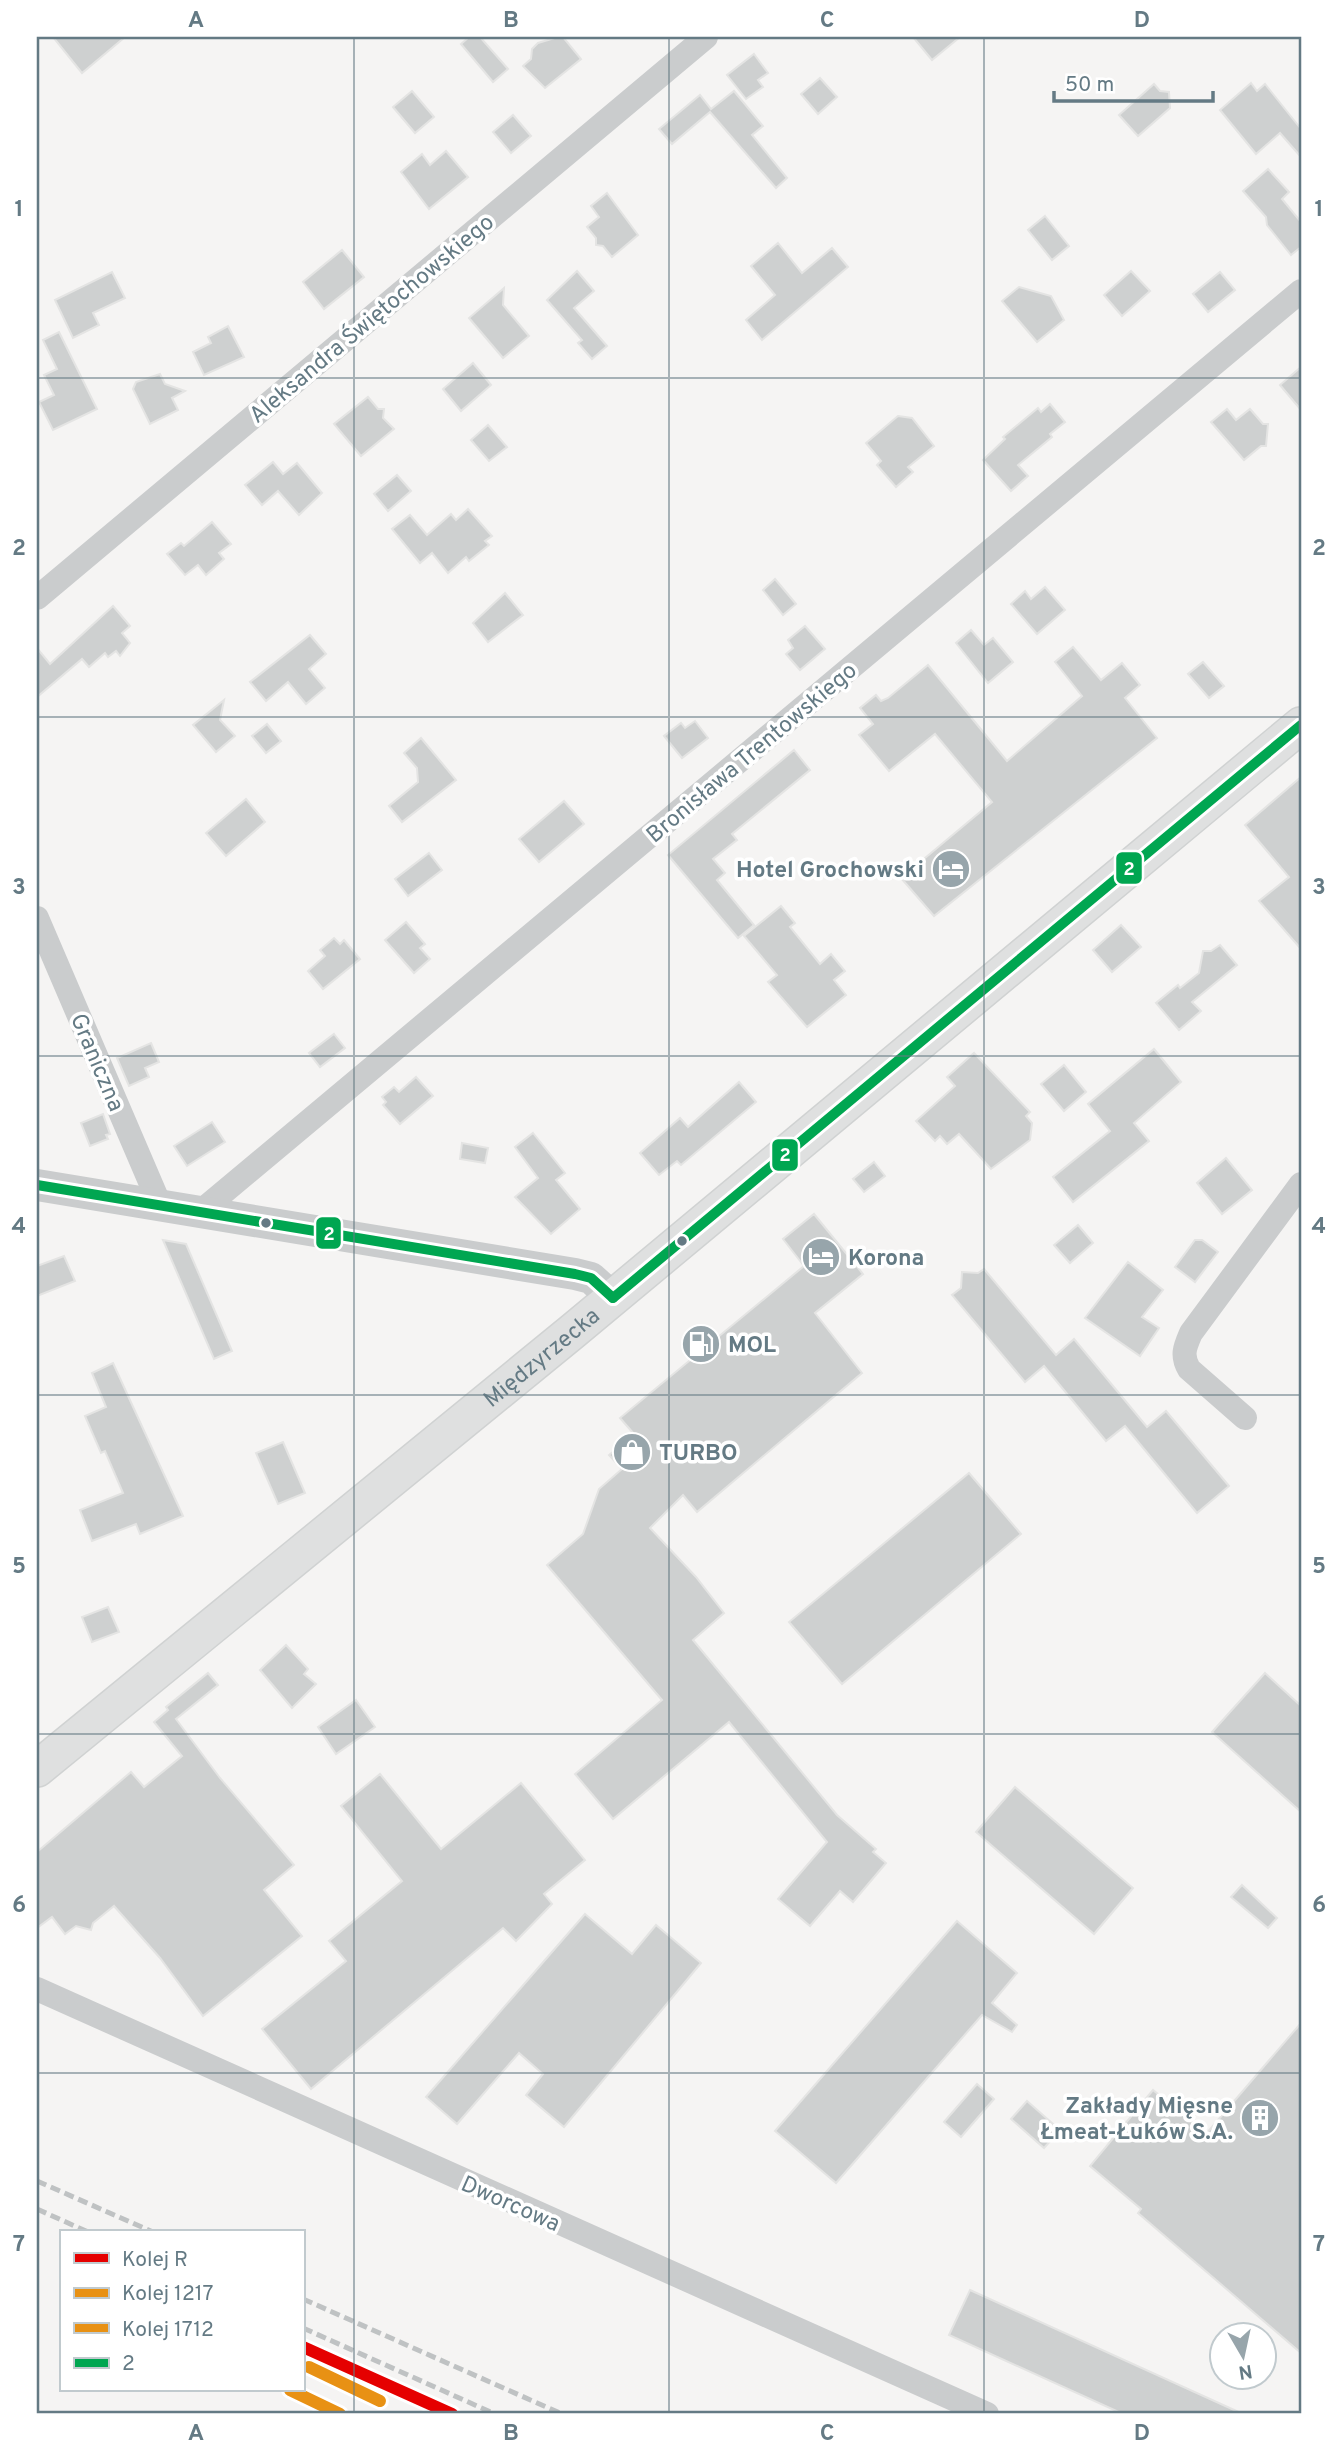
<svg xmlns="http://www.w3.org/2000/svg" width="1338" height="2451" viewBox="0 0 1338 2451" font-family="Overpass,sans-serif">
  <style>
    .building { fill: #ced0d0; stroke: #e4e4e3; stroke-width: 2 }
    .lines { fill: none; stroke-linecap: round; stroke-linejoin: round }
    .secondary-casing { stroke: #d0d2d2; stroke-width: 38 }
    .minor { stroke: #cacccd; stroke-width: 24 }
    .tertiary { stroke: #cacccd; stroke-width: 32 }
    .secondary { stroke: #dfe0e0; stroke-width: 35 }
    .rail { stroke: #bfc2c3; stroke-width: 5; stroke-dasharray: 10 5; stroke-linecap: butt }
    .bus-1-casing { stroke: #fff; stroke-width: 16 }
    .bus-1 { stroke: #00a651; stroke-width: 10 }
    .rail-1-casing { stroke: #fff; stroke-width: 18 }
    .rail-2-casing { stroke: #fff; stroke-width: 18 }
    .rail-3-casing { stroke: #fff; stroke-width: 18 }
    .rail-1 { stroke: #e50000; stroke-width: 12 }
    .rail-2 { stroke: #e89114; stroke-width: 12 }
    .rail-3 { stroke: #e89114; stroke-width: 12 }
    .grid { fill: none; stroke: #647a84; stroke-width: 2; stroke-opacity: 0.55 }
    .bus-dot { fill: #647a84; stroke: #fff; stroke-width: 2.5 }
    .labels { text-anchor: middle; stroke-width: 7; stroke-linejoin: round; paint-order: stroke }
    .street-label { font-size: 23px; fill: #647a84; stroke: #fff }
    .poi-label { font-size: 23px; font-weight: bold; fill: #647a84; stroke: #fff; text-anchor: start }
    .line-badge { stroke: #fff; stroke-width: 2.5 }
    .badge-label { font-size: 19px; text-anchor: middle; font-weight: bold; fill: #fff }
    .neatline { fill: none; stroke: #647a84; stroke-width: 2.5 }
    .grid-label { font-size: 23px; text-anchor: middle; font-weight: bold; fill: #647a84 }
  </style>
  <rect width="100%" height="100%" fill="#f5f4f3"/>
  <g class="building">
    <path d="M53 37H125L82 73Z"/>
    <path d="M469 37H480L508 69 493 82 461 44Z"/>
    <path d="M558 37H563L581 59 545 88 523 66 531 59 532 49 538 43Z"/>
    <path d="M913 37H960L932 60Z"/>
    <path d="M754 54 768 73 758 80 763 87 746 99 727 75Z"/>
    <path d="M820 78 837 97 818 114 801 94Z"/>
    <path d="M1251 83 1257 91 1265 84 1301 129V157L1280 133 1256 154 1220 110Z"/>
    <path d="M1154 84 1160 91 1169 92 1170 108 1138 136 1119 115Z"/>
    <path d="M412 91 434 117 415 133 393 107Z"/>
    <path d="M734 91 763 126 752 135 787 178 776 188 710 112 672 144 659 129 700 95 711 109Z"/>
    <path d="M513 115 531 136 511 153 493 132Z"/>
    <path d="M446 151 468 177 429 209 401 172 422 154 430 165Z"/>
    <path d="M1268 169 1289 192 1282 199 1301 222V247L1291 255 1267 225 1266 217 1243 191Z"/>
    <path d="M607 193 638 235 612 257 603 246 596 245V238L587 227 599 217 591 206Z"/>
    <path d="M1045 216 1069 246 1052 260 1028 230Z"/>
    <path d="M778 243 802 273 832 248 848 267 762 340 746 320 775 295 751 266Z"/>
    <path d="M342 250 364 277 324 309 303 282Z"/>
    <path d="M577 271 594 291 574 308 607 346 592 359 578 343 582 340 547 300Z"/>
    <path d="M1131 271 1150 291 1122 316 1104 295Z"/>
    <path d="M112 272 125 298 93 313 99 325 73 338 55 300Z"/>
    <path d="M1220 272 1235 290 1208 312 1193 294Z"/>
    <path d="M1019 287 1051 296 1064 320 1037 342 1002 301Z"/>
    <path d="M504 288 503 305 529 336 503 358 469 318Z"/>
    <path d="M228 326 244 357 204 375 193 352 211 343 208 337Z"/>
    <path d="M59 332 97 409 53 430 39 402 54 395 44 375 57 369 43 340Z"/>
    <path d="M473 363 491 385 461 411 443 389Z"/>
    <path d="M1301 367V410L1280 385Z"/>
    <path d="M160 374 165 384 185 391 172 398 178 410 150 424 133 389 136 382Z"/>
    <path d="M368 397 378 409H384L383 418 394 429 361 456 334 424Z"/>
    <path d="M1050 404 1065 422 1050 434 1052 437 1018 465 1028 476 1011 491 983 460 1005 439 1003 437 1038 408 1041 412Z"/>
    <path d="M1227 409 1236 420 1250 409 1263 424H1268L1266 446H1261L1244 460 1211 422Z"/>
    <path d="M898 416 912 418 934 446 908 467 913 472 896 487 877 465 881 461 866 443Z"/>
    <path d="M488 425 507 447 489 461 471 440Z"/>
    <path d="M273 462 283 474 297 463 322 493 299 515 278 491 262 505 245 485Z"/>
    <path d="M397 475 411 491 388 511 374 494Z"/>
    <path d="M468 509 492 536 485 541 489 545 469 561 466 557 448 573 432 553 420 563 392 529 410 515 427 535 451 514 456 520Z"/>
    <path d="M212 522 231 544 219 553 224 559 206 575 198 565 185 575 167 554 181 543 184 546Z"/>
    <path d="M775 579 796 604 783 615 763 590Z"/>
    <path d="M1045 587 1065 610 1037 634 1011 604 1025 591 1031 599Z"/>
    <path d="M505 593 523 615 488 642 473 623Z"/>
    <path d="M113 606 130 626 122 633 130 643 120 656 116 651 108 657 105 653 89 667 82 659 37 697V648L50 664Z"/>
    <path d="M805 626 825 649 800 670 786 654 793 648 788 640Z"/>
    <path d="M971 630 984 645 993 638 1013 662 988 683 956 643Z"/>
    <path d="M310 635 326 654 309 669 325 688 306 704 288 682 266 701 250 682Z"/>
    <path d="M1073 647 1101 680 1122 663 1140 685 1125 698 1157 738 934 916 901 878 992 802 935 734 889 771 859 735 873 724 860 708 876 695 881 701 888 698 928 665 1007 761 1082 696 1055 662Z"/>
    <path d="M1203 662 1224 686 1209 698 1188 674Z"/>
    <path d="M224 700 220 720 235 736 216 752 193 725Z"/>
    <path d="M695 721 708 738 682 758 664 736 681 723 685 728Z"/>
    <path d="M267 724 281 741 266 753 252 736Z"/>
    <path d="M421 738 456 780 402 822 389 806 418 782 417 768 404 753Z"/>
    <path d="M794 750 810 770 732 834 737 840 713 859 725 873 717 880 754 925 738 938 668 855Z"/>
    <path d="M1301 777V949L1259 901 1289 877 1245 825Z"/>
    <path d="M246 799 265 822 226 856 206 833Z"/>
    <path d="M564 801 584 824 539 862 519 839Z"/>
    <path d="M429 853 442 870 408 896 395 879Z"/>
    <path d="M781 906 795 923 790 927 820 964 831 954 845 971 834 980 846 995 807 1027 768 982 777 975 744 936Z"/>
    <path d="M406 922 425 944 420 948 430 959 414 973 385 940Z"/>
    <path d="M1121 925 1141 947 1112 972 1093 950Z"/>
    <path d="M334 938 340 944 344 940 360 959 323 989 308 971 325 956 320 950Z"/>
    <path d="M1220 945 1237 965 1192 1002 1201 1011 1179 1030 1156 1003 1178 985 1180 988 1199 973 1203 951H1211Z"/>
    <path d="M334 1034 345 1048 320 1067 309 1053Z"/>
    <path d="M151 1043 159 1062 145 1068 149 1077 129 1086 117 1058Z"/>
    <path d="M1154 1049 1181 1082 1134 1123 1149 1141 1073 1202 1053 1177 1110 1131 1088 1104Z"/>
    <path d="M974 1053 1030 1112 1026 1116 1032 1123 1030 1140 991 1169 959 1134 947 1144 940 1136 935 1141 916 1121 955 1086 947 1077Z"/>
    <path d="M1064 1065 1086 1092 1064 1111 1041 1084Z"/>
    <path d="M416 1077 433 1096 400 1124 383 1105 386 1102 382 1097 394 1087 399 1092Z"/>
    <path d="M739 1082 756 1102 681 1165 677 1161 659 1175 640 1153 680 1118 688 1127Z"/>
    <path d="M103 1114 110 1134 106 1135 108 1139 90 1146 81 1123Z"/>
    <path d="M212 1122 225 1142 187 1166 174 1146Z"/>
    <path d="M533 1133 565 1173 556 1180 580 1209 551 1234 515 1197 538 1178 515 1147Z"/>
    <path d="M462 1143 488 1148 485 1163 460 1159Z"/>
    <path d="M1226 1158 1252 1190 1222 1214 1197 1183Z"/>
    <path d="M874 1162 885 1176 864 1192 853 1179Z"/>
    <path d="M814 1214 863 1274 815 1313 862 1373 697 1512 683 1495 650 1528 696 1577 724 1613 693 1640 837 1815 876 1849 873 1852 886 1863 853 1902 840 1891 810 1926 778 1899 827 1842 729 1722 613 1819 575 1774 662 1700 547 1565 583 1534 599 1489 622 1469 609 1455 634 1434 620 1418 804 1266 783 1239Z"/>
    <path d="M1078 1225 1093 1243 1070 1263 1054 1245Z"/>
    <path d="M163 1240 186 1244 232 1351 214 1359Z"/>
    <path d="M1195 1240H1202L1218 1252 1195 1282 1175 1267Z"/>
    <path d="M64 1256 75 1281 37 1296V1266Z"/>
    <path d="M1128 1262 1163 1290 1142 1317 1159 1328 1140 1356 1085 1318Z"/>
    <path d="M984 1269 1056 1355 1074 1339 1147 1427 1166 1411 1229 1486 1197 1513 1125 1426 1106 1441 1044 1366 1025 1382 952 1295 961 1288 962 1272 978 1273Z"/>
    <path d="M113 1363 183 1516 140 1534 136 1524 92 1541 80 1510 123 1493 105 1451 101 1453 85 1416 106 1407 92 1373Z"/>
    <path d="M283 1442 305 1493 278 1504 256 1453Z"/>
    <path d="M969 1473 1021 1534 842 1684 789 1622Z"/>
    <path d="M108 1607 119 1632 92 1642 82 1617Z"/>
    <path d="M286 1645 308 1669 304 1674 316 1684 292 1708 260 1670Z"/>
    <path d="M208 1673 218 1685 176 1719 220 1778 294 1865 264 1890 302 1936 203 2016 160 1958 114 1906 93 1923 91 1930 76 1926 65 1934 52 1917 37 1928V1852L131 1772 144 1787 182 1756 154 1722 168 1710 166 1707Z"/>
    <path d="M1265 1673 1301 1706V1812L1212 1732Z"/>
    <path d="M356 1700 375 1727 336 1754 318 1727Z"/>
    <path d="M380 1774 441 1849 521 1783 585 1860 544 1894 552 1904 516 1941 503 1928 311 2089 262 2029 346 1961 329 1941 402 1881 341 1806Z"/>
    <path d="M1015 1787 1133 1888 1094 1934 976 1832Z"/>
    <path d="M1242 1885 1277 1918 1268 1928 1231 1897Z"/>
    <path d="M585 1914 632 1954 656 1925 701 1963 564 2127 526 2095 543 2074 519 2053 457 2124 426 2097Z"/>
    <path d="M957 1921 1017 1973 992 2003 1017 2025 1012 2032 982 2015 836 2183 775 2131Z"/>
    <path d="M1301 2023V2353L1138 2213 1141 2209 1090 2166 1153 2090 1206 2134Z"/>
    <path d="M977 2084 994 2099 961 2137 944 2122Z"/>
    <path d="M1027 2101 1060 2130 1044 2148 1011 2119Z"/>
    <path d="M970 2290 1243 2414H1123L949 2335Z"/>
  </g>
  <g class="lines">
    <g class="secondary-casing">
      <g id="secondary">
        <path id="s1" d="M37 1769 573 1331 1301 725"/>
      </g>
    </g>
    <g class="minor">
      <path d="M37 598 706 37"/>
      <path d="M37 918 160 1205"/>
      <path d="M200 1212 1301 291"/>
      <path d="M1245 1418 1189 1369C1181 1355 1185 1347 1191 1333L1301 1184"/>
      <path d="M37 1989 987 2414"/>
    </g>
    <path class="tertiary" d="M37 1185 575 1274 591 1278 613 1298"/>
    <use href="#secondary" class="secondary"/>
    <g class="rail">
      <path d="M37 2181 153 2232"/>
      <path d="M37 2209 88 2232"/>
      <path d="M303 2299 562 2414"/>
      <path d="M303 2328 495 2414"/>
      <path d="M37 2414H38"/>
    </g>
    <g class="bus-1-casing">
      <g id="bus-1">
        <path d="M37 1185 575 1274 591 1278 613 1298"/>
        <path d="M613 1298 1301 725"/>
      </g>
    </g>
    <use href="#bus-1" class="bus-1"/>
    <g class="rail-1-casing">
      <path id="rail-1" d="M303 2347 452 2414"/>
    </g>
    <g class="rail-2-casing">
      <path id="rail-2" d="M309 2367 380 2401"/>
    </g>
    <g class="rail-3-casing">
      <path id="rail-3" d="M290 2390 340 2414"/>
    </g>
    <use href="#rail-1" class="rail-1"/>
    <use href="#rail-2" class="rail-2"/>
    <use href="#rail-3" class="rail-3"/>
  </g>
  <path class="grid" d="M354 37V2414M669 37V2414M984 37V2414M37 378H1301M37 717H1301M37 1056H1301M37 1395H1301M37 1734H1301M37 2073H1301"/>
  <defs>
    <g id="hotel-disc" transform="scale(2.0125)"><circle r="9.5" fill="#97a5ab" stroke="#fff"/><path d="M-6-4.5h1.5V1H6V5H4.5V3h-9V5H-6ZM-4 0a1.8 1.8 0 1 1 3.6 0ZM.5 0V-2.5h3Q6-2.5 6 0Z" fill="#fff"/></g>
    <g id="fuel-disc" transform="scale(2.0125)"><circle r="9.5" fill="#97a5ab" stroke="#fff"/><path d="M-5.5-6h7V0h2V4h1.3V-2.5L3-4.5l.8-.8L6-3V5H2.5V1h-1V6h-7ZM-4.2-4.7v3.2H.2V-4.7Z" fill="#fff"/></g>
    <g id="shop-disc" transform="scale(2.0125)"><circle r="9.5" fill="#97a5ab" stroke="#fff"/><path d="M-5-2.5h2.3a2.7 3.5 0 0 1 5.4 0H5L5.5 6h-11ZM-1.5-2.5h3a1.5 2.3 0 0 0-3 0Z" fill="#fff"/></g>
    <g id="building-disc" transform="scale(2.0125)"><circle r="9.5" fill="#97a5ab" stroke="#fff"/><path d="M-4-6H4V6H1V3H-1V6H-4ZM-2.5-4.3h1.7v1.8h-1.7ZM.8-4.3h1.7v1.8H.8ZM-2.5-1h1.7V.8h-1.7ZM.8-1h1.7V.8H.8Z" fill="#fff"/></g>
  </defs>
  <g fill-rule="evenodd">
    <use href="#hotel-disc" x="951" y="869"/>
    <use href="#hotel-disc" x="821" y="1257"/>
    <use href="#fuel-disc" x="701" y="1344"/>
    <use href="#shop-disc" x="632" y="1452"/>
    <use href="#building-disc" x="1260" y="2118"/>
  </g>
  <g class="bus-dot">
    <circle cx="266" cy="1223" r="6"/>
    <circle cx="682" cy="1241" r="6"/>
  </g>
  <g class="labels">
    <g class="street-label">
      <text transform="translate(371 318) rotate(-40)" y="8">Aleksandra Świętochowskiego</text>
      <text transform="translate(751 752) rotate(-40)" y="8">Bronisława Trentowskiego</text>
      <text transform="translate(98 1062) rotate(67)" y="8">Graniczna</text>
      <text dy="8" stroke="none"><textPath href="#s1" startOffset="651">Międzyrzecka</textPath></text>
      <text transform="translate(511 2203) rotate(24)" y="8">Dworcowa</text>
    </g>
    <g class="poi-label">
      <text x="924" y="877" text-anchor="end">Hotel Grochowski</text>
      <text x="848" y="1265">Korona</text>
      <text x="728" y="1352">MOL</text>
      <text x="659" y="1460">TURBO</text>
      <text x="1233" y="2113" text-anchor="end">Zakłady Mięsne<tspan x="1233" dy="26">Łmeat-Łuków S.A.</tspan></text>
    </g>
  </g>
  <g class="line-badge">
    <rect x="1115" y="851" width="28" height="34" rx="7" fill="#00a651"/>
    <rect x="771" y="1138" width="28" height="34" rx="7" fill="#00a651"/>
    <rect x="315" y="1216" width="27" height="34" rx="7" fill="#00a651"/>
  </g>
  <g class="badge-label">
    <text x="1129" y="875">2</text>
    <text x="785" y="1161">2</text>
    <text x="329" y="1240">2</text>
  </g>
  <rect width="1338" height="2451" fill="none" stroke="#ffffff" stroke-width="77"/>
  <rect x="60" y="2230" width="245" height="161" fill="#ffffff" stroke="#c1cace" stroke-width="2"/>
  <rect x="74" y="2253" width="35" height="10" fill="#e50000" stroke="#c1cace" stroke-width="2"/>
  <text x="122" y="2266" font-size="21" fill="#647a84">Kolej R</text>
  <rect x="74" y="2288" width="35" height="10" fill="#e89114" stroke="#c1cace" stroke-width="2"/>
  <text x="122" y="2300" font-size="21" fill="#647a84">Kolej 1217</text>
  <rect x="74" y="2323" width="35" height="10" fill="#e89114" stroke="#c1cace" stroke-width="2"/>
  <text x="122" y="2336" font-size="21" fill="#647a84">Kolej 1712</text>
  <rect x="74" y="2358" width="35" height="10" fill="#00a651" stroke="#c1cace" stroke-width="2"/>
  <text x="122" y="2370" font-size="21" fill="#647a84">2</text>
  <g transform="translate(1243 2356) rotate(171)"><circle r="33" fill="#ffffff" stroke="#c1cace" stroke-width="2"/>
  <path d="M0-5L12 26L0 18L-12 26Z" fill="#97a5ab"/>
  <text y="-10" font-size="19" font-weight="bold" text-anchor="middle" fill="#647a84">N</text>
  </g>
  <path d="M1054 91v10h159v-10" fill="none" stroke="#647a84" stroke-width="3.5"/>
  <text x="1065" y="91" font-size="21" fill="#647a84" stroke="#ffffff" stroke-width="5" paint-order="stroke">50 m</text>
  <rect x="38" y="38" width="1262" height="2374" class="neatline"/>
  <g class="grid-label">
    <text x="196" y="27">A</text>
    <text x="511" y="27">B</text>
    <text x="827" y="27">C</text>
    <text x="1142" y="27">D</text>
    <text x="19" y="216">1</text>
    <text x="1319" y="216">1</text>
    <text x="19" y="555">2</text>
    <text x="1319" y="555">2</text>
    <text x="19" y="894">3</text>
    <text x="1319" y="894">3</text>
    <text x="19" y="1233">4</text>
    <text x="1319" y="1233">4</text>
    <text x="19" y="1573">5</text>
    <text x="1319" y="1573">5</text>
    <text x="19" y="1912">6</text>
    <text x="1319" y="1912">6</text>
    <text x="19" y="2251">7</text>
    <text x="1319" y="2251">7</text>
    <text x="196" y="2440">A</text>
    <text x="511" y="2440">B</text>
    <text x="827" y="2440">C</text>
    <text x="1142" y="2440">D</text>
  </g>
</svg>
